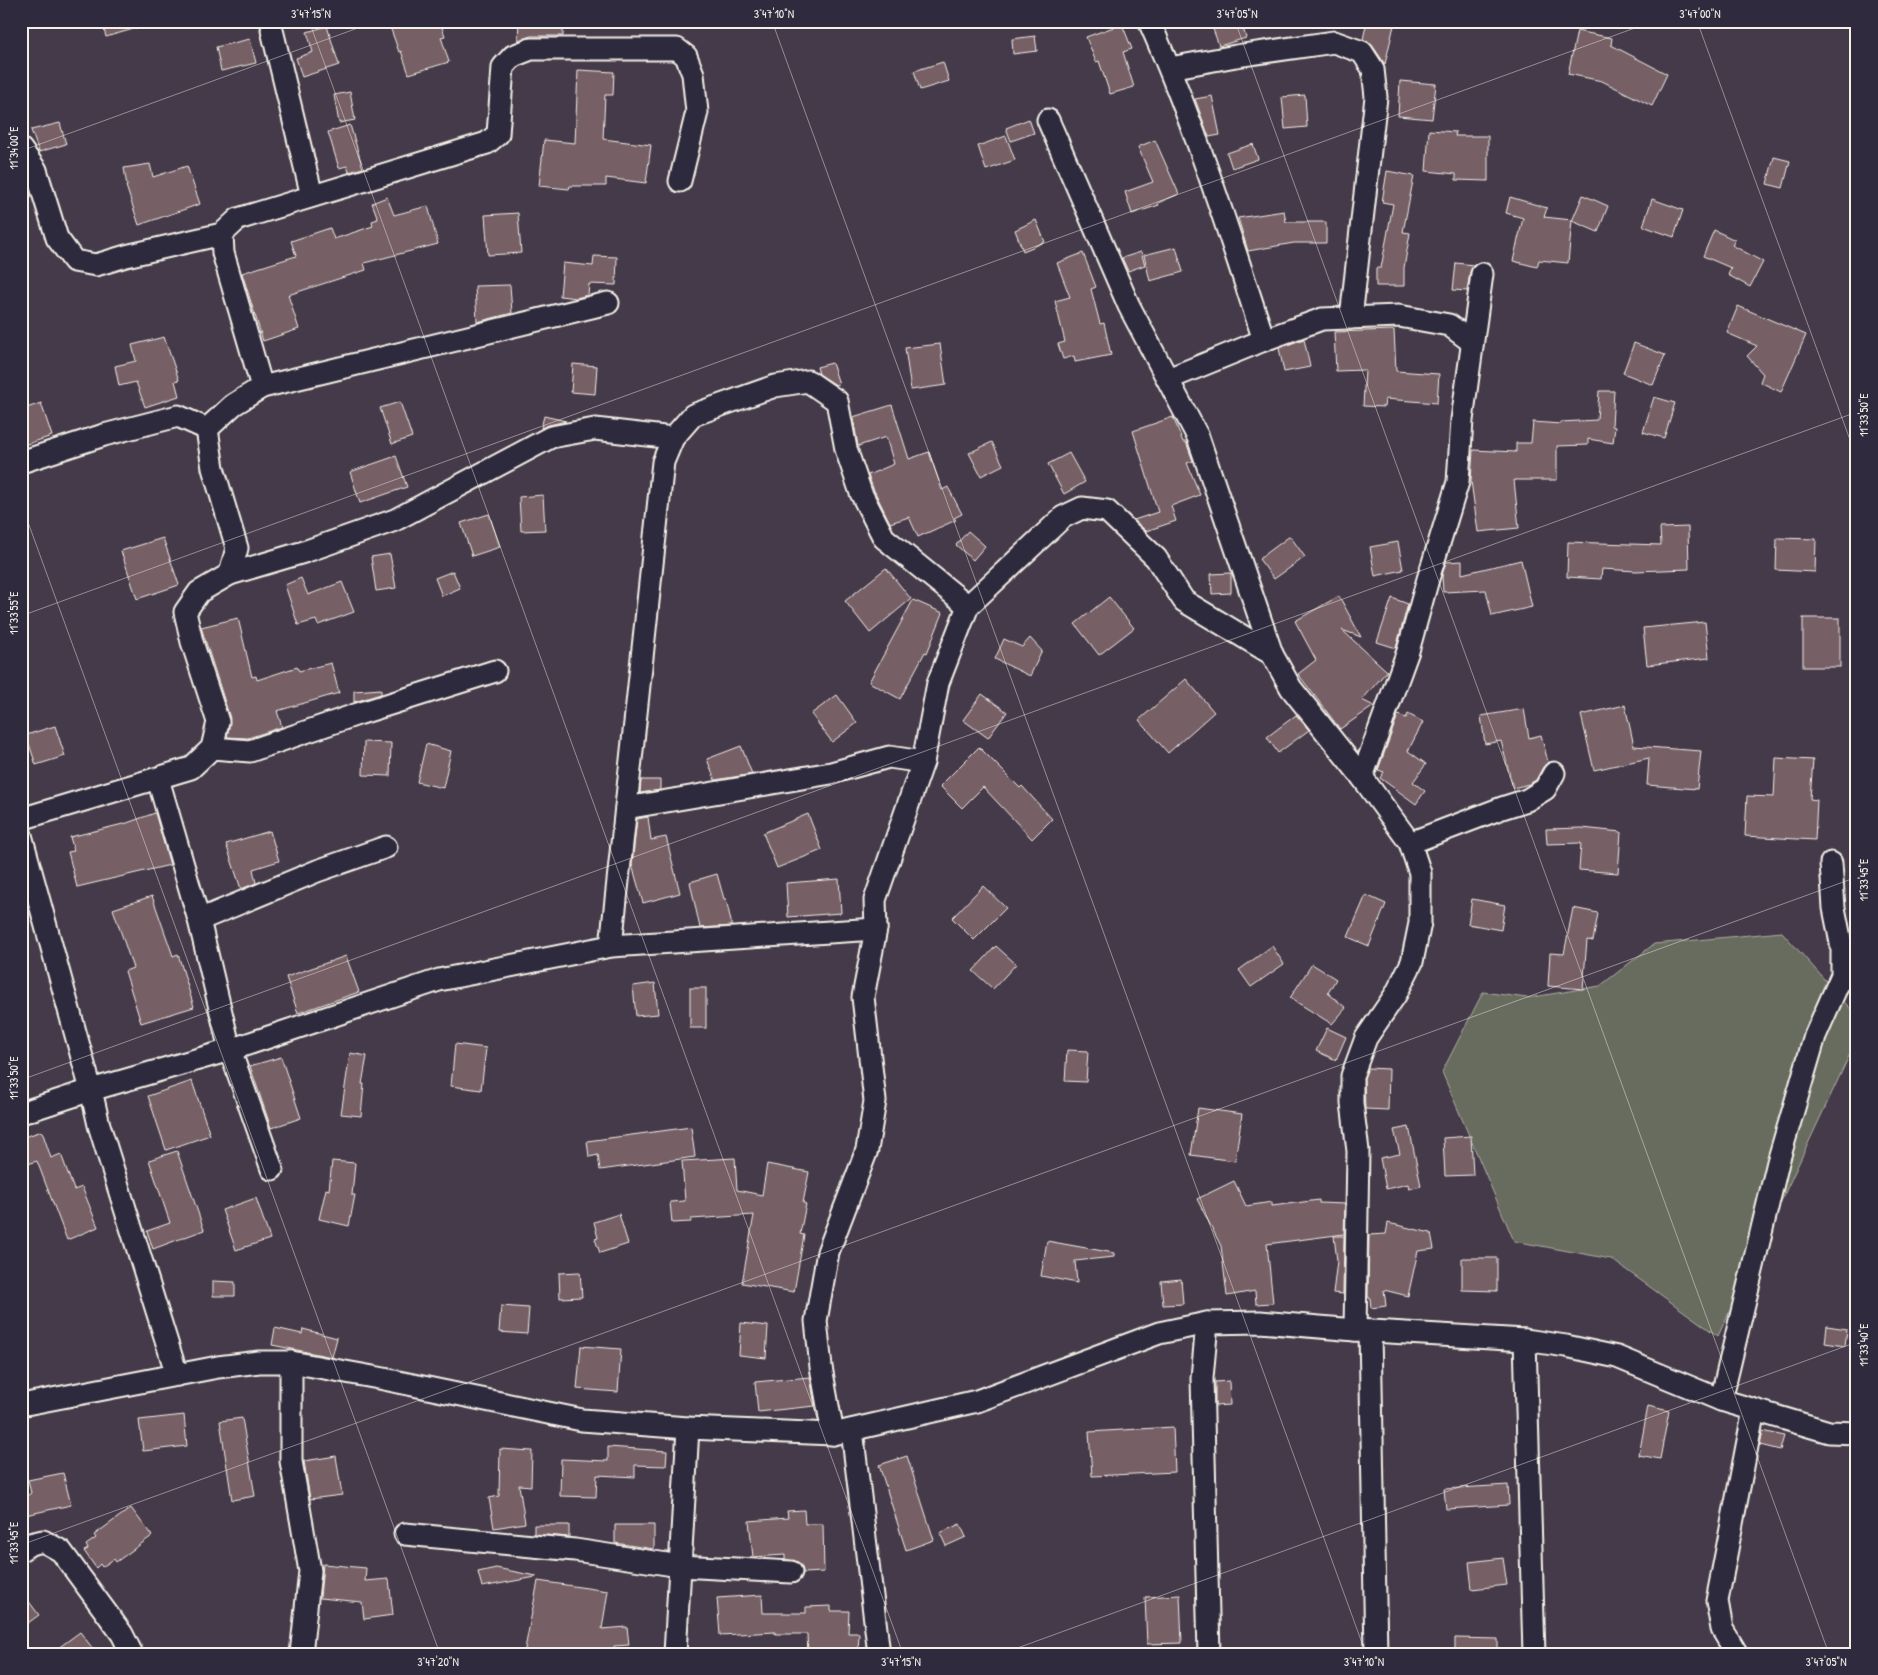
<svg xmlns="http://www.w3.org/2000/svg" width="1878" height="1675" viewBox="0 0 1878 1675" font-family="'Patrick Hand',sans-serif">
  <style>
    .green { fill: #676c5e; stroke: #aeaea3 }
    .building { fill: #775f66; stroke: #f4f1e8 }
    .lines { fill: none; stroke-linecap: round; stroke-linejoin: round }
    .minor-casing { stroke: #f4f1e8; stroke-width: 25 }
    .minor { stroke: #2f2a3d; stroke-width: 21 }
    .ticks { fill: none; stroke: #f4f1e8; stroke-width: 1; stroke-opacity: 0.45 }
    .neatline { fill: none; stroke: #f4f1e8; stroke-width: 2 }
    .ticks-label { font-size: 12px; text-anchor: middle; fill: #f4f1e8 }
  </style>
  <rect width="100%" height="100%" fill="#453a49"/>
  <filter id="ink" filterUnits="userSpaceOnUse"><feTurbulence type="fractalNoise" baseFrequency=".02" numOctaves="2"/><feDisplacementMap in="SourceGraphic" scale="10" xChannelSelector="R" yChannelSelector="G"/><feConvolveMatrix kernelMatrix="1 2 1 2 8 2 1 2 1" color-interpolation-filters="sRGB"/></filter>
  <g filter="url(#ink)">
    <path class="green" d="M1782 932 1857 1016V1039L1718 1336 1611 1259 1514 1241 1442 1072 1483 992 1527 998 1600 986 1654 944Z"/>
    <g class="building">
      <path d="M102 21H147V25L106 37Z"/>
      <path d="M388 21H440L445 36 441 37 449 62 409 74 401 51 399 52Z"/>
      <path d="M519 21H563V36H531L518 40Z"/>
      <path d="M1236 21H1241L1246 38 1219 46 1213 29Z"/>
      <path d="M1367 21H1395L1385 64 1372 45 1363 39Z"/>
      <path d="M1122 24 1132 49 1123 52 1134 87 1110 94 1099 61 1096 62 1086 37Z"/>
      <path d="M327 26 339 65 302 77 296 58 313 52 307 32Z"/>
      <path d="M1577 31 1612 38 1611 45 1667 74 1652 106 1602 81 1568 74Z"/>
      <path d="M1035 36 1037 51 1013 54 1012 39Z"/>
      <path d="M250 39 256 63 221 71 216 47Z"/>
      <path d="M943 62 949 81 920 90 914 71Z"/>
      <path d="M578 70 614 72 613 95H605L603 139 651 145 646 183 606 178V186H570L569 189 539 186 544 140 575 143Z"/>
      <path d="M1400 81 1436 84 1432 119 1398 116Z"/>
      <path d="M350 92 355 120 339 123 334 95Z"/>
      <path d="M1305 95 1307 127 1285 129 1282 97Z"/>
      <path d="M1212 96 1220 135 1209 137 1195 99Z"/>
      <path d="M1029 119 1034 133 1011 141 1006 128Z"/>
      <path d="M60 123 66 144 39 152 31 130Z"/>
      <path d="M350 125 363 168 349 172 347 166 339 168 328 132Z"/>
      <path d="M1429 130 1456 132 1455 136H1488V181L1456 180V174L1426 171Z"/>
      <path d="M1006 136 1015 160 986 170 978 146Z"/>
      <path d="M1155 140 1179 194 1158 203 1159 205 1132 214 1125 192 1153 182 1138 147Z"/>
      <path d="M1253 144 1258 159 1232 168 1227 153Z"/>
      <path d="M1774 157 1790 161 1783 188 1767 184Z"/>
      <path d="M150 164 153 177 187 166 200 204 139 225 126 186H127L124 168Z"/>
      <path d="M1387 171 1414 176 1403 232 1410 233 1404 268V286H1376V268H1381L1393 204 1382 202Z"/>
      <path d="M1583 195 1608 206 1598 232 1572 221Z"/>
      <path d="M387 197 394 215 428 206 438 244 364 263 366 270 288 295 299 329 263 341 242 273 296 256 291 241 330 228 334 239 373 226 372 221 378 219 372 203Z"/>
      <path d="M1510 197 1547 208 1544 217 1572 220 1568 263 1539 260 1537 267 1513 261 1523 218 1506 213Z"/>
      <path d="M1652 199 1683 210 1674 237 1643 226Z"/>
      <path d="M1284 211 1286 222H1326V243H1294L1248 251 1238 218Z"/>
      <path d="M518 213 521 253 488 255 485 215Z"/>
      <path d="M1036 220 1045 242 1023 251 1015 230Z"/>
      <path d="M1714 230 1735 240 1732 245 1763 262 1750 287 1728 275 1731 268 1703 256Z"/>
      <path d="M1176 247 1183 272 1150 281 1144 255Z"/>
      <path d="M1141 252 1145 265 1128 271 1122 258Z"/>
      <path d="M1083 253 1096 287 1091 289 1100 324 1104 323 1111 355 1075 362 1074 356 1063 359 1058 344 1065 342 1055 301 1070 297 1057 263Z"/>
      <path d="M594 256 617 257 616 285 589 284 588 295 576 298 560 296 563 263 593 266Z"/>
      <path d="M1456 263 1474 265 1470 272 1467 291 1453 290Z"/>
      <path d="M510 285 512 313 477 322 475 286Z"/>
      <path d="M1738 306 1806 335 1781 392 1760 382 1763 374 1747 356 1757 346 1727 333Z"/>
      <path d="M1394 330 1396 371 1439 374 1437 403 1385 399 1384 407 1363 406 1365 370 1336 371 1334 332Z"/>
      <path d="M164 337 179 380 175 381 179 396 145 407 136 382 119 386 115 366 136 361 132 345Z"/>
      <path d="M1304 339 1310 367 1284 372 1279 348Z"/>
      <path d="M1634 343 1665 355 1653 385 1623 373Z"/>
      <path d="M940 344 946 385 911 390 905 348Z"/>
      <path d="M832 363 839 384 836 385 819 374 817 367Z"/>
      <path d="M573 364 597 366 595 394 571 392Z"/>
      <path d="M1599 391H1614L1612 426 1615 427 1613 443 1588 439V445L1557 446V480H1514L1519 528 1478 532 1471 481 1473 450 1516 452V443H1531L1533 422 1561 424V422L1597 420Z"/>
      <path d="M1654 397 1675 403 1664 438 1643 432Z"/>
      <path d="M400 402 412 437 392 444 380 408Z"/>
      <path d="M41 403 52 436 21 446V410Z"/>
      <path d="M892 405 909 459 929 452 942 490 948 487 962 514 954 518 956 520 918 537 909 517 890 523 873 488 868 475 894 464 886 437 858 446 853 417Z"/>
      <path d="M544 416 566 421 549 425 541 428Z"/>
      <path d="M1173 417 1183 442H1186L1193 461 1187 463 1200 495 1171 506 1176 521 1146 531 1134 520 1158 512 1133 431Z"/>
      <path d="M992 442 1003 465 981 476 969 453Z"/>
      <path d="M1069 453 1085 482 1064 494 1048 464Z"/>
      <path d="M396 456 407 487 360 503 350 472Z"/>
      <path d="M543 495 545 530 521 531 519 497Z"/>
      <path d="M489 514 500 547 472 556 461 523Z"/>
      <path d="M1688 527 1689 569 1636 571 1602 569 1601 579 1567 577 1568 542 1661 545 1660 528Z"/>
      <path d="M968 531 985 546 973 560 956 545Z"/>
      <path d="M1290 536 1305 557 1274 579 1259 559Z"/>
      <path d="M163 538 179 585 137 599 121 551Z"/>
      <path d="M1777 538 1816 539 1815 572 1776 570Z"/>
      <path d="M1398 542 1403 570 1375 576 1370 547Z"/>
      <path d="M390 554 396 588 376 591 371 557Z"/>
      <path d="M1521 560 1532 607 1492 616 1486 590 1443 592 1442 575 1446 562 1462 561V574Z"/>
      <path d="M886 568 911 599 870 633 845 601Z"/>
      <path d="M453 571 460 588 442 596 435 578Z"/>
      <path d="M1231 573V593L1212 594 1211 574Z"/>
      <path d="M301 578 308 595 342 582 354 612 318 625 316 620 298 625 285 585Z"/>
      <path d="M1339 596 1361 637 1342 630 1387 671 1362 700 1374 706 1340 729 1298 674 1316 660 1295 621Z"/>
      <path d="M1109 597 1134 628 1099 655 1075 624Z"/>
      <path d="M1392 598 1408 604 1396 648 1377 642Z"/>
      <path d="M913 600 943 613 927 653 925 652 900 699 869 682Z"/>
      <path d="M238 618 252 677 256 676 257 680 297 667 299 671 331 663 339 693 277 711 282 727 248 738 227 737 230 718 201 627Z"/>
      <rect x="1803" y="618" width="37" height="49"/>
      <path d="M1705 622 1709 658 1647 665 1643 628Z"/>
      <path d="M1030 638 1042 651 1030 676 995 659 1004 639 1022 647Z"/>
      <path d="M1186 679 1214 712 1168 753 1139 720Z"/>
      <path d="M381 689V694L354 702V691Z"/>
      <path d="M982 694 1007 712 988 738 963 720Z"/>
      <path d="M837 695 857 723 832 742 811 714Z"/>
      <path d="M1625 705 1634 746 1701 751 1697 789 1647 785 1649 758 1594 770 1581 715Z"/>
      <path d="M1524 709 1529 738 1541 735 1548 762 1543 767 1536 780 1529 784 1513 788 1501 741 1485 744 1481 716Z"/>
      <path d="M1408 714 1423 722 1408 751 1426 764 1413 782 1425 791 1416 804 1380 778 1384 772 1378 770 1398 715 1406 718Z"/>
      <path d="M1296 715 1309 730 1278 753 1267 737Z"/>
      <path d="M55 726 65 756 36 765 26 735Z"/>
      <path d="M364 742 391 743 390 776 363 775Z"/>
      <path d="M426 744 451 751 443 788 417 782Z"/>
      <path d="M741 746 752 774 715 780 707 759Z"/>
      <path d="M979 747 1020 788 1022 786 1052 819 1032 839 983 787 962 808 940 786Z"/>
      <path d="M1776 758 1813 760 1810 799 1817 800 1815 840 1745 836 1747 796 1774 797Z"/>
      <path d="M641 780H660V790L640 793Z"/>
      <path d="M155 813 170 865 77 887 68 852 74 851 70 837 127 823Z"/>
      <path d="M808 814 822 850 777 868 763 833Z"/>
      <path d="M648 817 651 840 666 837 680 893 643 903 632 865 637 819Z"/>
      <path d="M1546 829 1582 828 1621 832 1618 873 1579 870 1581 843 1547 844Z"/>
      <path d="M270 831 279 861 253 869 256 883 241 889 226 844Z"/>
      <path d="M717 874 724 899H726L732 926 700 928 690 882Z"/>
      <path d="M839 879 841 913 788 917 786 883Z"/>
      <path d="M983 886 1006 908 974 940 952 918Z"/>
      <path d="M1366 895 1386 904 1369 946 1348 937Z"/>
      <path d="M152 896 173 956 178 954 194 1007 141 1023 125 971 133 968 113 909Z"/>
      <path d="M1472 899 1505 905 1501 930 1468 924Z"/>
      <path d="M1573 908 1598 913 1593 941 1587 940 1583 989 1548 986 1550 953 1564 954Z"/>
      <path d="M996 946 1016 964 993 989 973 971Z"/>
      <path d="M1272 946 1284 964 1251 987 1239 970Z"/>
      <path d="M346 956 359 992 298 1013 286 977Z"/>
      <path d="M1312 964 1336 979 1328 993 1346 1008 1332 1024 1290 998Z"/>
      <path d="M655 983 658 1014 636 1016 633 986Z"/>
      <rect x="690" y="988" width="16" height="40"/>
      <path d="M1327 1028 1346 1037 1336 1060 1316 1051Z"/>
      <path d="M455 1044 486 1048 481 1090 451 1086Z"/>
      <path d="M1067 1050 1088 1051 1086 1082 1065 1081Z"/>
      <path d="M350 1053 367 1056 362 1084H364L361 1116 341 1114Z"/>
      <path d="M281 1057 301 1118 271 1128 250 1066Z"/>
      <path d="M1368 1068 1389 1069 1388 1110 1365 1109 1364 1078Z"/>
      <path d="M192 1081 210 1135 166 1150 148 1096Z"/>
      <path d="M1198 1108 1242 1114 1235 1161 1191 1155Z"/>
      <path d="M691 1127 695 1157 600 1170 598 1155 589 1157 587 1141Z"/>
      <path d="M1409 1127 1421 1186 1409 1189 1408 1184 1386 1189 1380 1158 1400 1154 1394 1130Z"/>
      <path d="M42 1131 51 1158 61 1154 74 1190 82 1187 98 1227 67 1240 37 1161 25 1165 21 1153V1138Z"/>
      <path d="M1471 1136 1473 1175 1445 1176 1443 1138Z"/>
      <path d="M177 1151 204 1230 153 1249 147 1231 170 1223 149 1160Z"/>
      <path d="M735 1158 737 1190 762 1195 767 1164 809 1172 803 1203 806 1204 800 1234 804 1235 794 1292 742 1283 754 1215 691 1219V1222L672 1223 670 1202 685 1201 682 1161Z"/>
      <path d="M332 1161 355 1163 352 1195H355L349 1226 319 1219 326 1189 329 1190Z"/>
      <path d="M1234 1181 1246 1206 1272 1202V1206L1319 1200V1203L1345 1204 1344 1234 1267 1244 1273 1303 1256 1304 1255 1291 1227 1296 1221 1246 1197 1199Z"/>
      <path d="M256 1198 270 1239 236 1250 222 1210Z"/>
      <path d="M619 1214 628 1244 600 1253 595 1239 598 1238 594 1222Z"/>
      <path d="M1388 1223 1431 1233 1434 1249 1418 1251 1408 1296 1384 1290 1386 1306 1371 1308 1370 1298 1368 1297 1369 1235 1386 1234Z"/>
      <path d="M1334 1236H1344L1343 1294 1333 1293 1337 1261Z"/>
      <path d="M1047 1241 1114 1253V1257L1075 1261 1077 1283 1041 1276Z"/>
      <path d="M1462 1258H1497V1291L1462 1290Z"/>
      <path d="M580 1272 582 1297 560 1298 559 1273Z"/>
      <path d="M1181 1279 1183 1304 1163 1305 1161 1281Z"/>
      <path d="M213 1281 235 1282V1296H213Z"/>
      <path d="M501 1306 529 1308 527 1334 499 1332Z"/>
      <path d="M741 1323 768 1326 766 1358 739 1355Z"/>
      <path d="M1827 1326 1847 1329 1845 1346 1825 1343Z"/>
      <path d="M275 1328 302 1334 303 1329 337 1338 332 1357 272 1345Z"/>
      <path d="M581 1346 621 1349 618 1392 577 1389Z"/>
      <path d="M810 1377 815 1406 758 1412 755 1382Z"/>
      <path d="M1229 1381 1230 1405 1215 1406V1382Z"/>
      <path d="M1648 1406 1669 1411 1660 1459 1639 1455Z"/>
      <path d="M184 1415 187 1446 143 1451 139 1420Z"/>
      <path d="M242 1418 255 1496 232 1500 220 1421Z"/>
      <path d="M1173 1427 1175 1472 1092 1476 1089 1432Z"/>
      <path d="M1763 1431 1784 1436 1780 1450 1760 1445Z"/>
      <path d="M608 1447 667 1451 666 1466 635 1465V1477L597 1475 596 1497 560 1496 561 1459 608 1461Z"/>
      <path d="M500 1449 532 1451 531 1486 519 1485 525 1523 494 1528 489 1498 499 1496Z"/>
      <path d="M336 1456 342 1495 310 1499 304 1461Z"/>
      <path d="M907 1456 934 1540 906 1550 879 1465Z"/>
      <path d="M63 1473 71 1505 21 1516V1500L31 1493 28 1480Z"/>
      <path d="M1508 1485 1509 1505 1446 1509 1444 1489Z"/>
      <path d="M131 1508 152 1536 116 1562 114 1559 102 1567 100 1564 96 1568 84 1551 88 1549 86 1545 96 1538 94 1535Z"/>
      <path d="M804 1510 805 1524H823L824 1572 803 1573 802 1567 798 1562 785 1559V1555L753 1557 749 1521 788 1518 787 1511Z"/>
      <path d="M960 1524 966 1537 946 1546 940 1533Z"/>
      <path d="M534 1525H569V1537L534 1534Z"/>
      <path d="M615 1525H654V1549L615 1543Z"/>
      <path d="M1503 1558 1507 1585 1472 1589 1469 1562Z"/>
      <path d="M323 1564 366 1568 365 1581 389 1579 393 1615 364 1619 362 1602 320 1598Z"/>
      <path d="M496 1568 536 1576V1577L482 1587 478 1572Z"/>
      <path d="M538 1581 608 1591 602 1629 627 1627 629 1645 614 1646V1654H524Z"/>
      <path d="M21 1591 39 1615 21 1628Z"/>
      <path d="M762 1595 763 1613H806V1607L831 1606V1611H849L848 1633H859L858 1654H808L807 1634H775V1632L720 1635 717 1598Z"/>
      <path d="M1180 1595 1182 1643 1147 1644 1145 1597Z"/>
      <path d="M80 1632 97 1654H50Z"/>
      <path d="M1455 1638 1498 1639V1654H1455Z"/>
    </g>
    <g class="lines">
      <g class="minor-casing">
        <g id="minor">
          <path d="M1149 21C1195 125 1229 233 1264 340"/>
          <path d="M272 30 312 196"/>
          <path d="M1170 68 1236 56 1334 42 1362 52 1373 69 1376 97 1351 318"/>
          <path d="M1048 120 1129 306 1198 437 1272 654 1291 688 1362 777 1410 843 1420 873V923L1412 962 1396 994 1366 1038 1352 1076V1103L1358 1151 1355 1330"/>
          <path d="M21 149 36 170 57 238 74 261 96 265 126 256 222 234"/>
          <path d="M1168 379 1264 340 1322 319 1399 316 1449 325 1472 342"/>
          <path d="M262 387 608 303"/>
          <path d="M207 429 233 405 262 387 223 253 222 234 238 219 487 143 498 134 503 67 513 56 531 49H677L686 56 693 74 697 112 680 181"/>
          <path d="M21 462 104 435 178 416 207 429"/>
          <path d="M230 574 304 552 395 520 551 437 595 429 673 438"/>
          <path d="M212 748 250 751 358 714 495 671"/>
          <path d="M1362 777 1408 651 1428 579 1458 482 1462 420 1482 274"/>
          <path d="M158 779 199 920 230 1050 272 1169"/>
          <path d="M626 808 831 773 889 757 923 762"/>
          <path d="M21 819 191 768 212 748 218 722 192 642 185 612 199 592 230 574 237 548 213 468 207 429"/>
          <path d="M21 835 91 1090 21 1113"/>
          <path d="M1410 843 1502 808 1527 800 1545 789 1554 773"/>
          <path d="M199 920 317 871 386 847"/>
          <path d="M611 946 663 462 673 438 693 415 775 386 808 381 837 401 846 449 861 493 884 538 968 606"/>
          <path d="M1207 1323 1202 1378 1209 1654"/>
          <path d="M1370 1331 1376 1654"/>
          <path d="M1525 1340 1534 1654"/>
          <path d="M291 1362V1461L310 1571 301 1654"/>
          <path d="M177 1375 99 1125 91 1090 230 1050 439 980 611 946 876 929"/>
          <path d="M1721 1400 1778 1162 1815 1036 1842 975V948L1834 908 1831 863"/>
          <path d="M21 1405 218 1367 259 1362H291L384 1379 582 1420 688 1428 833 1434 977 1401 1159 1333 1207 1323 1260 1322 1355 1330 1525 1340 1566 1346 1617 1357 1721 1400 1829 1432 1857 1433"/>
          <path d="M852 1430 879 1654"/>
          <path d="M833 1434 821 1367 816 1321 828 1252 867 1150 875 1101 863 997 876 929 875 900 923 762 938 683 968 606 1063 517 1082 508 1107 511 1156 558 1184 601 1272 654"/>
          <path d="M405 1534 575 1550 680 1566 791 1572"/>
          <path d="M21 1550 30 1544 43 1541 61 1551 122 1634 132 1654"/>
          <path d="M675 1654 688 1428"/>
          <path d="M1737 1654 1722 1629 1717 1601 1754 1410"/>
        </g>
      </g>
      <use href="#minor" class="minor"/>
    </g>
  </g>
  <path class="ticks" d="M309 21 903 1654M772 21 1366 1654M1235 21 1829 1654M1697 21 1857 459M21 151 377 21M21 503 440 1654M21 616 1654 21M21 1080 1857 412M21 1545 1857 877M1001 1654 1857 1342"/>
  <rect width="1878" height="1675" fill="none" stroke="#2f2a3d" stroke-width="55"/>
  <rect x="28" y="28" width="1822" height="1620" class="neatline"/>
  <g class="ticks-label">
    <text x="311" y="18">3°47'15"N</text>
    <text x="774" y="18">3°47'10"N</text>
    <text x="1237" y="18">3°47'05"N</text>
    <text x="1700" y="18">3°47'00"N</text>
    <text transform="translate(14 148) rotate(-90)" y="4">11°34'00"E</text>
    <text transform="translate(1864 415) rotate(-90)" y="4">11°33'50"E</text>
    <text transform="translate(14 613) rotate(-90)" y="4">11°33'55"E</text>
    <text transform="translate(1864 880) rotate(-90)" y="4">11°33'45"E</text>
    <text transform="translate(14 1078) rotate(-90)" y="4">11°33'50"E</text>
    <text transform="translate(1864 1345) rotate(-90)" y="4">11°33'40"E</text>
    <text transform="translate(14 1543) rotate(-90)" y="4">11°33'45"E</text>
    <text x="438" y="1666">3°47'20"N</text>
    <text x="901" y="1666">3°47'15"N</text>
    <text x="1364" y="1666">3°47'10"N</text>
    <text x="1826" y="1666">3°47'05"N</text>
  </g>
</svg>
